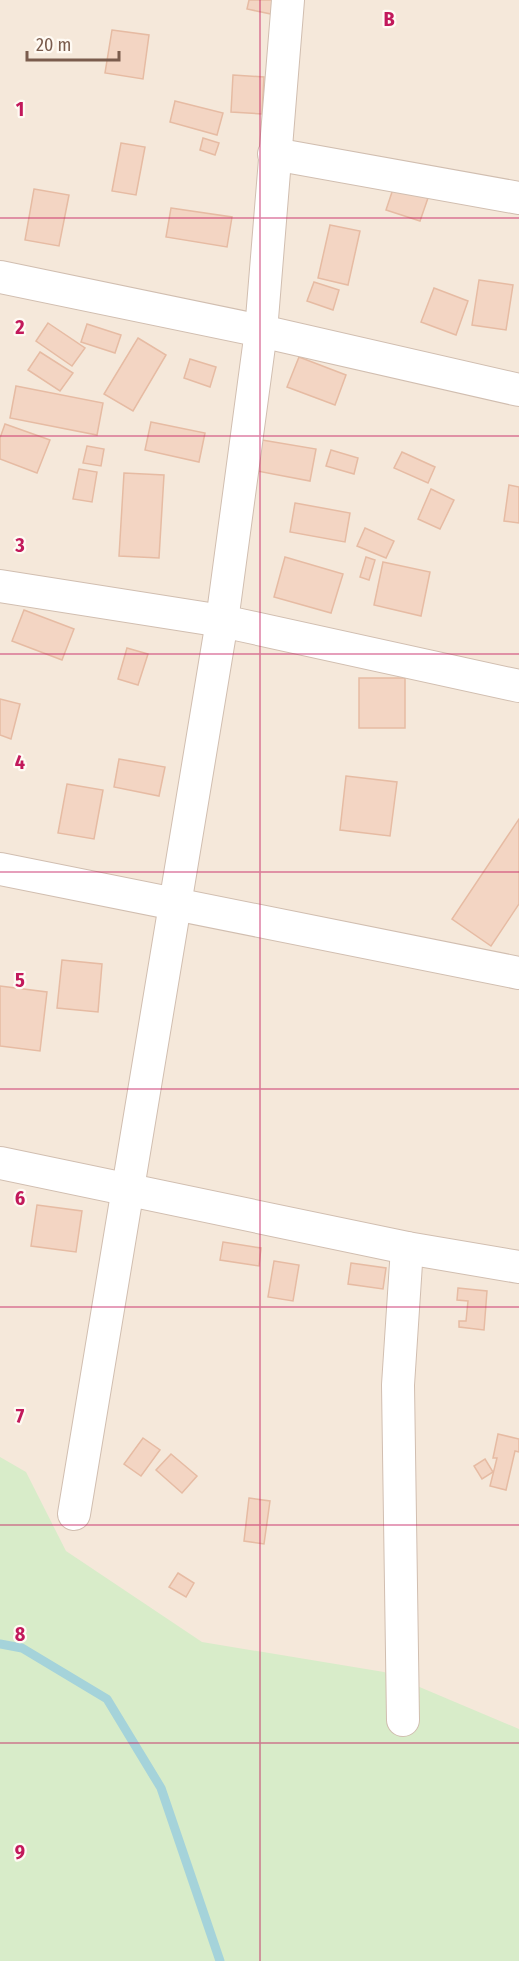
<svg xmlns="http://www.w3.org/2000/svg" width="519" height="1961" viewBox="0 0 519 1961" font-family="'Fira Sans Condensed',sans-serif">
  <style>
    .residential { fill: #f5e8da }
    .green { fill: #d8ecc9 }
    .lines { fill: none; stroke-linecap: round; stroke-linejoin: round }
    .stream { stroke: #a5d3da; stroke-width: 9 }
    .building { fill: #f3d5c3; stroke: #e6bba3; stroke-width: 1.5 }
    .minor-casing { stroke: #d1beb0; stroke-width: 34 }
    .minor { stroke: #fff; stroke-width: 32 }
    .grid { fill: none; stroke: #c2185b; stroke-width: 1.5; stroke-opacity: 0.55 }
    .grid-label { font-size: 20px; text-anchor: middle; font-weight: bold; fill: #c2185b; stroke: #fffaf3; stroke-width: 4.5; stroke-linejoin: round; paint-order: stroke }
  </style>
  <rect width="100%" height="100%" fill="#fdf6ec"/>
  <rect class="residential" x="0" y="0" width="519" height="1961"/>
  <path class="green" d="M0 1457 26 1472 66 1551 202 1642 384 1672 519 1729V1961H0Z"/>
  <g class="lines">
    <path class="stream" d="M0 1644 22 1648 107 1699 161 1788 220 1961"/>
  </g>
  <g class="building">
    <path d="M249 0H274L271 14 247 9Z"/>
    <path d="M112 30 149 35 143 79 105 73Z"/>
    <path d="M233 75 264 77 262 114 231 112Z"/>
    <path d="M175 101 223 113 217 135 170 122Z"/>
    <path d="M203 138 219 143 215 155 200 150Z"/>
    <path d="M121 143 145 147 136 195 112 191Z"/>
    <path d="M394 186 428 198 420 221 386 210Z"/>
    <path d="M34 189 69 195 59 246 25 240Z"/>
    <path d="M171 208 232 217 227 247 166 237Z"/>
    <path d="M330 225 360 231 348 285 318 278Z"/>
    <path d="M479 280 513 285 506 330 472 325Z"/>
    <path d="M314 282 339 290 333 310 307 301Z"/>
    <path d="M434 288 468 301 456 335 421 322Z"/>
    <path d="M48 323 85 348 72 366 36 341Z"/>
    <path d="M87 324 121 335 115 353 81 342Z"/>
    <path d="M138 338 166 355 133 411 104 394Z"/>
    <path d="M40 352 73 373 60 391 28 370Z"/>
    <path d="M299 357 346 375 335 405 287 387Z"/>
    <path d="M190 359 216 367 210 387 184 378Z"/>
    <path d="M16 386 103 403 97 435 10 418Z"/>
    <path d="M151 422 205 433 199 462 145 450Z"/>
    <path d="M5 424 50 440 37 473 0 459V438Z"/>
    <path d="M262 440 316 449 310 481 257 471Z"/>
    <path d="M87 446 104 449 101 466 83 463Z"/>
    <path d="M331 450 358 458 354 474 326 466Z"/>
    <path d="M402 452 435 467 428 483 394 468Z"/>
    <path d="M79 469 97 472 92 502 73 499Z"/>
    <path d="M124 473 164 475 159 558 119 556Z"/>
    <path d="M509 485 519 487V523L504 521Z"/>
    <path d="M431 489 454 500 440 529 418 519Z"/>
    <path d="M295 503 350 513 345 542 290 532Z"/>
    <path d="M365 528 394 541 386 558 357 546Z"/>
    <path d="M285 557 343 574 331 613 274 597Z"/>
    <path d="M366 557 375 560 369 580 360 577Z"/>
    <path d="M383 562 430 572 421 616 374 605Z"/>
    <path d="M24 610 74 629 62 660 12 641Z"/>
    <path d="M127 648 148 654 138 685 118 679Z"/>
    <rect x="359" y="678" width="46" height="50"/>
    <path d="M0 699 20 704 11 739 0 735Z"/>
    <path d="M119 759 165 767 159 796 114 787Z"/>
    <path d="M346 776 397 782 390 836 340 830Z"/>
    <path d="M67 784 103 790 94 839 58 833Z"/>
    <path d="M519 819V904L491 946 452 919Z"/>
    <path d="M62 960 102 964 98 1012 57 1008Z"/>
    <path d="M0 986 47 992 40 1051 0 1046Z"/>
    <path d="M37 1205 82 1211 76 1252 31 1246Z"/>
    <path d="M223 1242 261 1248 259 1266 220 1260Z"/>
    <path d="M274 1261 299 1265 293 1301 268 1297Z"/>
    <path d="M351 1263 386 1268 383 1289 348 1284Z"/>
    <path d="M458 1288 487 1291 484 1330 459 1327V1321H466L468 1301 457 1300Z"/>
    <path d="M498 1434 519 1439V1452L515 1451 506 1490 490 1486 497 1458H493Z"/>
    <path d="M143 1438 160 1450 141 1476 124 1464Z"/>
    <path d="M171 1454 197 1476 182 1493 156 1470Z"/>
    <path d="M485 1459 493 1472 482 1479 474 1466Z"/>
    <path d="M249 1498 270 1501 264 1544 244 1541Z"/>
    <path d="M178 1573 194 1583 186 1597 169 1587Z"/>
  </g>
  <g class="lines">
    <g class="minor-casing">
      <g id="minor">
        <path d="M274 154 519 198"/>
        <path d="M0 277 261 331 519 390"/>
        <path d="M0 586 222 621 519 686"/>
        <path d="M0 869 519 973"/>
        <path d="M0 1163 407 1248 519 1267"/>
        <path d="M74 1514 222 621 261 331 288 0"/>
        <path d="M403 1720 398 1385 407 1248"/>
      </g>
    </g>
    <use href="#minor" class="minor"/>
  </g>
  <path class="grid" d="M260 0V1961M0 218H519M0 436H519M0 654H519M0 872H519M0 1089H519M0 1307H519M0 1525H519M0 1743H519"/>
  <g class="grid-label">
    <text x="389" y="26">B</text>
    <text x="20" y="116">1</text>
    <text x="20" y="334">2</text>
    <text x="20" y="552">3</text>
    <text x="20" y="769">4</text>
    <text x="20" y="987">5</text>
    <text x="20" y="1205">6</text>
    <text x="20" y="1423">7</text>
    <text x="20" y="1641">8</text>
    <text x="20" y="1859">9</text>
  </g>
  <path d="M27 51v9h92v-9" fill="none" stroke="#7a5c4d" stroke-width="3"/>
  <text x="36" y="51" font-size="18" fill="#7a5c4d" stroke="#fffaf3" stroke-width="4.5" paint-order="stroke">20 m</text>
</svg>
